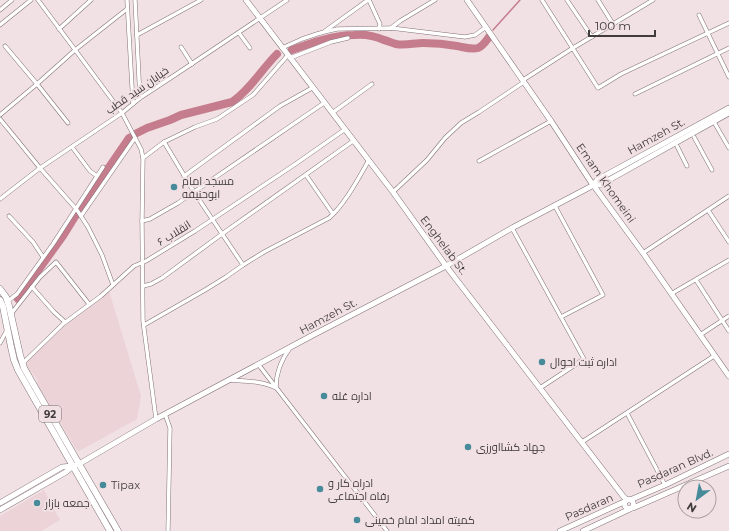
<svg xmlns="http://www.w3.org/2000/svg" width="729" height="531" viewBox="0 0 729 531" font-family="Montserrat,Cairo,sans-serif">
  <style>
    .built { fill: #ecd3d8 }
    .lines { fill: none; stroke-linecap: round; stroke-linejoin: round }
    .stream { stroke: #c57d8e; stroke-width: 1.5 }
    .river { stroke: #c57d8e; stroke-width: 8 }
    .street-casing { stroke: #827376; stroke-width: 4.5 }
    .secondary-casing { stroke: #827376; stroke-width: 6 }
    .primary-casing { stroke: #827376; stroke-width: 7 }
    .street { stroke: #fff; stroke-width: 3.5 }
    .secondary { stroke: #fff; stroke-width: 5 }
    .primary { stroke: #fff; stroke-width: 6 }
    .poi-dot { fill: #478a99; stroke: #f1e1e4; stroke-width: 1.5 }
    .labels { text-anchor: middle; stroke-width: 4; stroke-linejoin: round; paint-order: stroke }
    .shield { fill: #f1e1e4; stroke: #766d6e; stroke-width: 1 }
    .shield-label { font-size: 10px; font-weight: bold; fill: #413b3c }
    .street-label { font-size: 11px; fill: #413b3c; stroke: #f1e1e4 }
    .poi-label { font-size: 11px; fill: #413b3c; stroke: #f1e1e4; text-anchor: start }
  </style>
  <rect width="100%" height="100%" fill="#f1e1e4"/>
  <g class="built">
    <path d="M109 291 141 396 137 419 79 451 76 449 37 384 38 380 28 368 26 363 67 323Z"/>
    <path d="M44 490 60 520 41 531H0V516Z"/>
  </g>
  <g class="lines">
    <path class="stream" d="M493 30 520 0"/>
    <g class="river">
      <path d="M292 50C311 43 334 35 354 35 365 34 375 36 384 40 388 41 392 43 396 44 405 46 414 43 423 43 434 43 446 44 457 46 463 47 471 50 478 48 483 46 486 41 489 37"/>
      <path d="M137 133 147 128 170 120 181 115 232 102C250 90 261 70 277 54"/>
      <path d="M81 208 129 138 131 137"/>
      <path d="M18 299 34 276 63 236 76 215"/>
    </g>
    <g class="street-casing">
      <g id="street">
        <path d="M38 0 122 113 141 149 143 158 142 221 143 321 156 419"/>
        <path d="M127 0 133 104"/>
        <path d="M135 0 140 98"/>
        <path d="M369 0 380 24 379 29"/>
        <path d="M542 0 598 88 621 74 729 23"/>
        <path d="M567 0 592 37"/>
        <path d="M598 0 613 24"/>
        <path d="M0 10 12 0"/>
        <path d="M699 15 729 77"/>
        <path d="M0 25 31 0"/>
        <path d="M391 28 400 21 435 0"/>
        <path d="M59 29 91 0"/>
        <path d="M325 31 368 0"/>
        <path d="M239 33 250 48"/>
        <path d="M137 36V35L201 0"/>
        <path d="M5 46 37 84 68 123"/>
        <path d="M181 47 192 64"/>
        <path d="M282 48 302 39 317 34 324 32 337 29 391 28 465 37 475 35 486 27"/>
        <path d="M290 58 331 42 348 38"/>
        <path d="M523 80 573 48 653 0"/>
        <path d="M635 94 729 48"/>
        <path d="M332 113 372 84"/>
        <path d="M0 115 37 84 75 50 127 9"/>
        <path d="M0 119 40 168 77 210 88 227 102 255 113 285"/>
        <path d="M714 122 729 148"/>
        <path d="M694 137 712 170"/>
        <path d="M164 142 194 192 243 265"/>
        <path d="M677 146 687 166"/>
        <path d="M72 147 90 171 97 176"/>
        <path d="M143 158 164 142 195 127 217 119 253 95 288 55"/>
        <path d="M479 161 551 121"/>
        <path d="M306 175 333 214"/>
        <path d="M184 176 280 106 312 88"/>
        <path d="M393 192 427 160 445 138 461 123 479 112 524 82"/>
        <path d="M0 199 40 168 122 113 140 98 178 73 287 0"/>
        <path d="M555 206 603 295 561 317"/>
        <path d="M708 210 729 242"/>
        <path d="M9 216 33 242 43 257"/>
        <path d="M81 216 135 138"/>
        <path d="M142 221 150 219 178 203 324 103"/>
        <path d="M512 228 584 359 540 388"/>
        <path d="M643 253 729 196"/>
        <path d="M696 280 729 331"/>
        <path d="M143 286 151 284 162 278 222 234 353 141"/>
        <path d="M32 287 54 312 65 322"/>
        <path d="M671 294 729 260"/>
        <path d="M8 301 17 294 53 244 103 167"/>
        <path d="M11 314 40 277 56 262 89 304"/>
        <path d="M144 325 205 290 226 277 243 265 264 252 329 218C345 204 358 179 369 160"/>
        <path d="M700 335 729 316"/>
        <path d="M0 343 7 330"/>
        <path d="M23 363 63 324 101 296 134 266 146 261 195 231 294 165 344 130"/>
        <path d="M258 364 387 531"/>
        <path d="M230 380C245 381 263 381 276 388 276 373 281 360 290 348"/>
        <path d="M627 413 665 485"/>
        <path d="M165 414 170 428 168 531"/>
        <path d="M582 442 714 356"/>
      </g>
    </g>
    <g class="secondary-casing">
      <g id="secondary">
        <path d="M246 0 393 192 446 266 623 496 627 500"/>
        <path d="M467 0 551 121 591 182 643 253 729 376"/>
        <path d="M593 185 597 180 606 175 729 108"/>
        <circle cx="629" cy="504" r="4.5"/>
        <path d="M630 500 665 485 729 454"/>
        <path d="M0 503 62 467 73 466 79 464 156 419 313 335 446 266 512 228 590 187 593 185H600L729 113"/>
        <path d="M633 508 729 466"/>
        <path d="M0 510 66 472 73 466"/>
        <path d="M560 531 626 501"/>
        <path d="M583 531 630 509"/>
      </g>
    </g>
    <g class="primary-casing">
      <g id="primary">
        <path d="M0 289 6 297 9 306 20 355 24 368 79 464 118 531"/>
        <path d="M0 300 3 307 11 347 14 360 18 370 110 531"/>
      </g>
    </g>
    <use href="#street" class="street"/>
    <use href="#secondary" class="secondary"/>
    <use href="#primary" class="primary"/>
  </g>
  <g class="poi-dot">
    <circle cx="174" cy="187" r="4"/>
    <circle cx="542" cy="362" r="4"/>
    <circle cx="324" cy="396" r="4"/>
    <circle cx="468" cy="447" r="4"/>
    <circle cx="103" cy="485" r="4"/>
    <circle cx="320" cy="489" r="4"/>
    <circle cx="37" cy="503" r="4"/>
    <circle cx="357" cy="520" r="4"/>
  </g>
  <g class="labels">
    <rect class="shield" x="39" y="406" width="22" height="16" rx="3"/>
    <g class="shield-label">
      <text x="50" y="418">92</text>
    </g>
    <g class="street-label">
      <text transform="translate(137 90) rotate(-35)" y="4">خیابان سید قطب</text>
      <text transform="translate(656 136) rotate(-29)" y="4">Hamzeh St.</text>
      <text transform="translate(606 183) rotate(55)" y="4">Emam Khomeini</text>
      <text transform="translate(174 233) rotate(-32)" y="4">انقلاب ۶</text>
      <text transform="translate(444 245) rotate(53)" y="4">Enghelab St.</text>
      <text transform="translate(328 316) rotate(-28)" y="4">Hamzeh St.</text>
      <text transform="translate(675 468) rotate(-24)" y="4">Pasdaran Blvd.</text>
      <text transform="translate(589 507) rotate(-24)" y="4">Pasdaran</text>
    </g>
    <g class="poi-label">
      <text x="182" y="185">مسجد امام<tspan x="182" dy="13">ابوحنیفه</tspan></text>
      <text x="550" y="366">اداره ثبت احوال</text>
      <text x="332" y="400">اداره غله</text>
      <text x="476" y="451">جهاد کشااورزی</text>
      <text x="328" y="487">ادراه کار و<tspan x="328" dy="13">رفاه اجتماعی</tspan></text>
      <text x="111" y="489">Tipax</text>
      <text x="45" y="507">جمعه بازار</text>
      <text x="365" y="524">کمیته امداد امام خمینی</text>
    </g>
  </g>
  <g transform="translate(697 499) rotate(212)"><circle r="19" fill="#f1e1e4" stroke="#ab9fa1"/>
  <path d="M0-3L7 15L0 10L-7 15Z" fill="#478a99"/>
  <text y="-6" font-size="11" font-weight="bold" text-anchor="middle" fill="#413b3c">N</text>
  </g>
  <path d="M589 30v6h66v-6" fill="none" stroke="#413b3c" stroke-width="2"/>
  <text x="595" y="30" font-size="12" fill="#413b3c" stroke="#f1e1e4" stroke-width="3" paint-order="stroke">100 m</text>
</svg>
